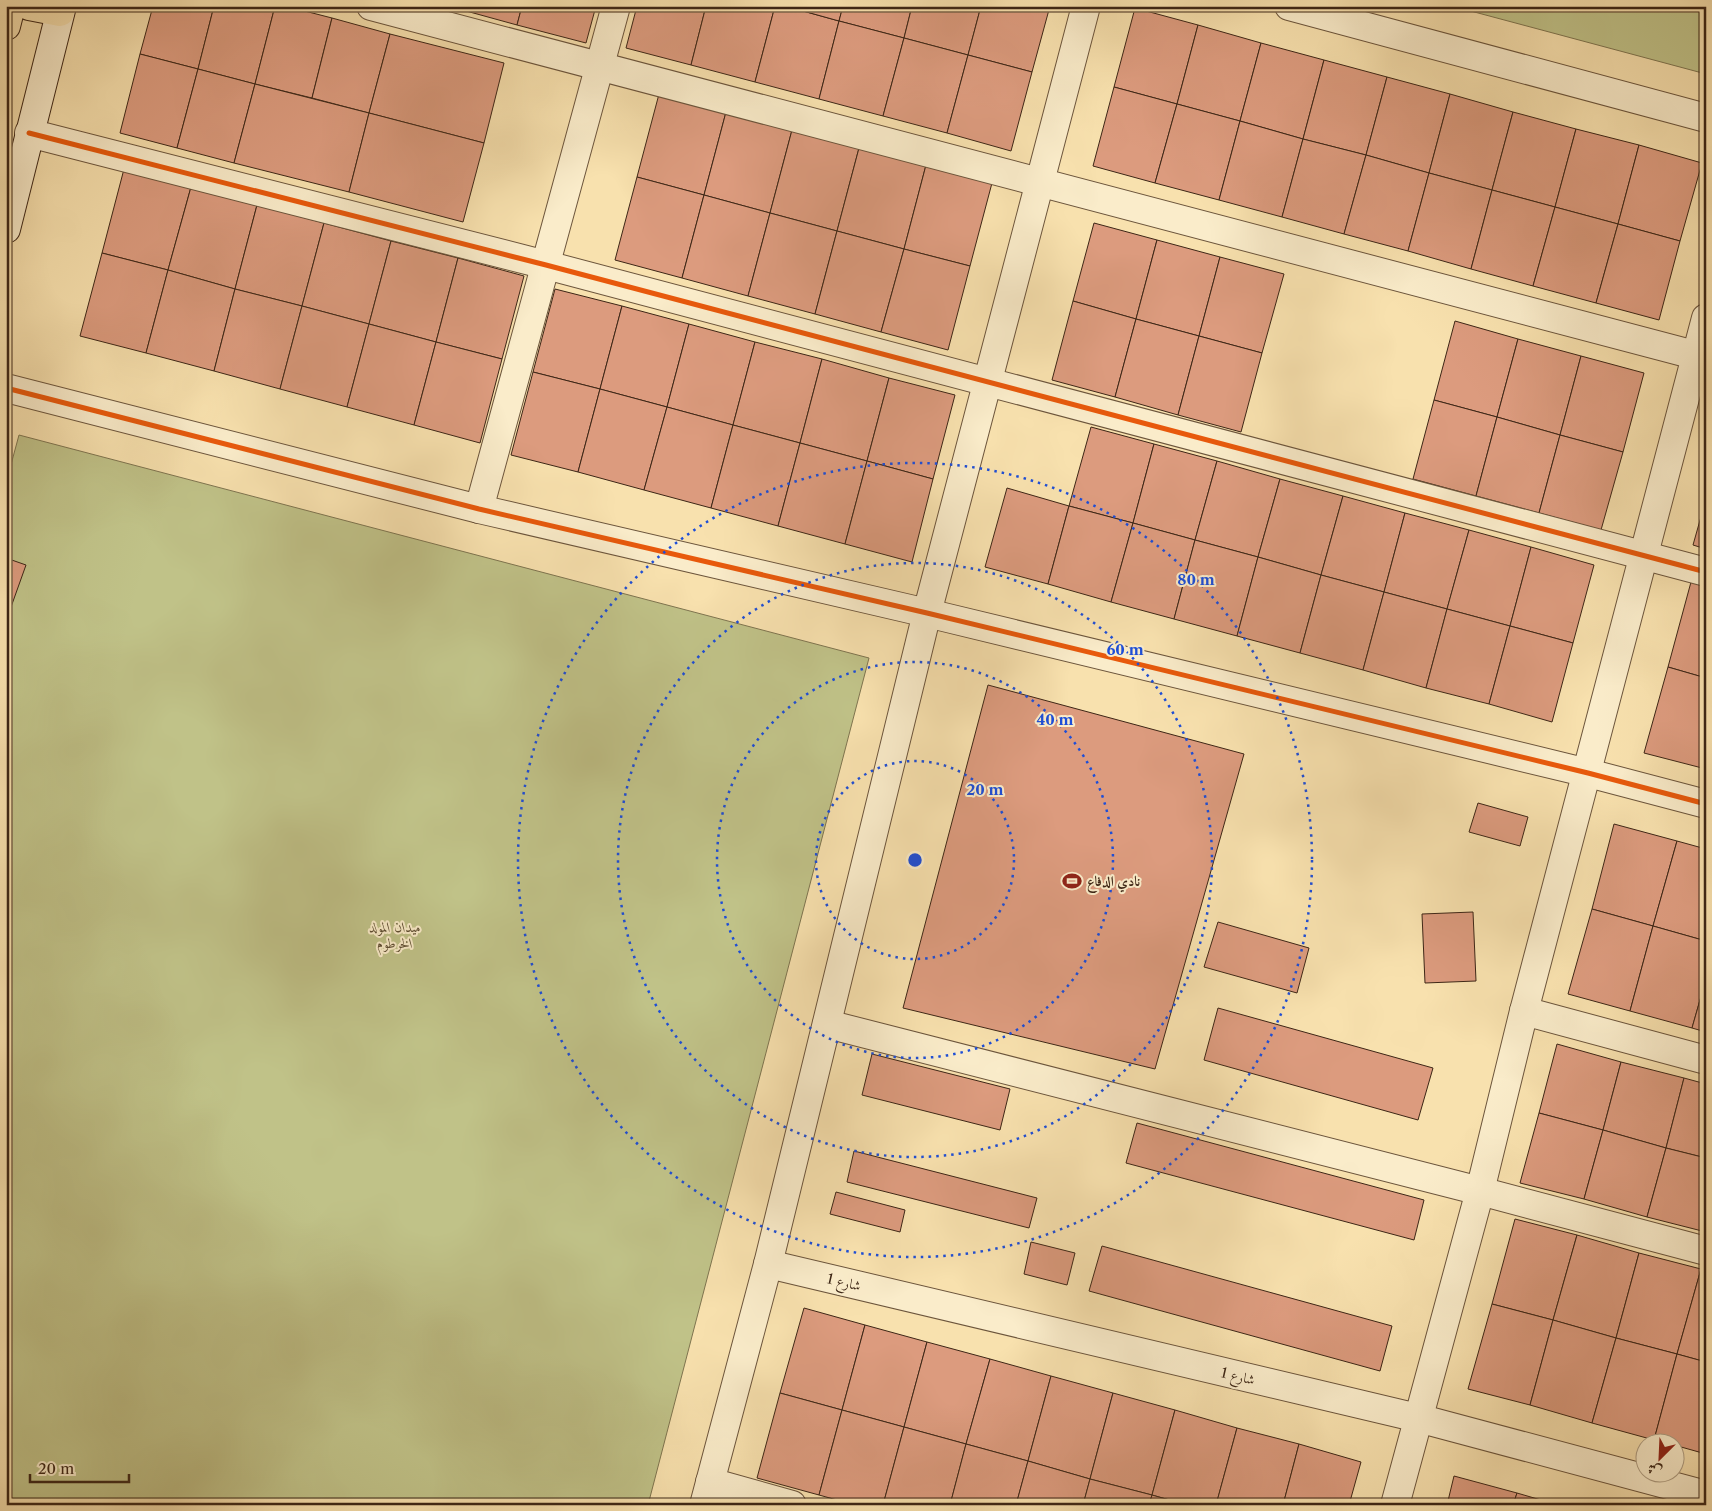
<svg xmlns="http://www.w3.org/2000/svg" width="1712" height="1511" viewBox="0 0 1712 1511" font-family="'Libre Caslon Text',Amiri,serif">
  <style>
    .green { fill: #c0c288; stroke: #7e744f }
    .building { fill: #dc9b7e; stroke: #3d2616 }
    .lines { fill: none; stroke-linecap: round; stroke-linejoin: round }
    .street-casing { stroke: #6c553c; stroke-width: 30 }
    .secondary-casing { stroke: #3d2616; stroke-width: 30 }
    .primary-casing { stroke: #3d2616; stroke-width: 30 }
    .street { stroke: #faecca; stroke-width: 28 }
    .secondary { stroke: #faecca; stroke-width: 28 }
    .primary { stroke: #f8e1ae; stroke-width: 28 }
    .cycleway-casing { stroke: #faecca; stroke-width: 8 }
    .cycleway { stroke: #e8590c; stroke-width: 5 }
    .ring { fill: none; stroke: #1d4ed8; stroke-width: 2.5; stroke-dasharray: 2.5 5 }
    .labels { text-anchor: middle; stroke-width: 4; stroke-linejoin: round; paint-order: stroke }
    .poi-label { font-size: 14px; font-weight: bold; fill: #3d2616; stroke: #faecca; text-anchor: start }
    .park-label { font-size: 14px; font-style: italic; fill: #5e4d32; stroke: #faecca }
    .street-label { font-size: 14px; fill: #3d2616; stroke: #faecca }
    .centre { fill: #1d4ed8; stroke: #faecca; stroke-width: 2.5 }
    .ring-label { font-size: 15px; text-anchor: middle; font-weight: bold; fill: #1d4ed8; stroke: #faecca; stroke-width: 4; stroke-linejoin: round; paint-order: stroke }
  </style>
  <rect width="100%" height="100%" fill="#f8e1ae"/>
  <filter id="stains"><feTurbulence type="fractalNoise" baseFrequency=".004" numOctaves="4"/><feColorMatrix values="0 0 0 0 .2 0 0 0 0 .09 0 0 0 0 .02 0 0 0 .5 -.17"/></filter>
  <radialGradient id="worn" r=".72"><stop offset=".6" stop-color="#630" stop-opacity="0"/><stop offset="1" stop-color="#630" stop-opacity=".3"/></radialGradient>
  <g class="green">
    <path d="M1452 6H1706V74Z"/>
    <path d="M19 435 869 658 648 1505H6V483Z"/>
  </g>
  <g class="building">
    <path d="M153 6H214L198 69 140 54Z"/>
    <path d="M214 6H275L255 84 198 69Z"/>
    <path d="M275 6H285L332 18 312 98 255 84Z"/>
    <path d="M448 6H522L517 25Z"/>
    <path d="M522 6H596L586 43 517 25Z"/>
    <path d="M637 6H706L691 65 626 48Z"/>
    <path d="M706 6H775L755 82 691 65Z"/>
    <path d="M775 6H785L839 21 819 99 755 82Z"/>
    <path d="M785 6H843L839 21Z"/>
    <path d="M843 6H912L904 38 839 21Z"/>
    <path d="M912 6H981L968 55 904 38Z"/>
    <path d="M981 6H1050L1032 72 968 55Z"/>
    <path d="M1135 8 1198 25 1177 104 1114 87Z"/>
    <path d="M332 18 390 34 369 113 312 98Z"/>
    <path d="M839 21 904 38 883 116 819 99Z"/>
    <path d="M1198 25 1261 43 1240 121 1177 104Z"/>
    <path d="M390 34 504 63 484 143 369 113Z"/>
    <path d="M904 38 968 55 947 133 883 116Z"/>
    <path d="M1261 43 1324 60 1303 139 1240 121Z"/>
    <path d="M140 54 198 69 177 148 120 133Z"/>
    <path d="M968 55 1032 72 1011 151 947 133Z"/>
    <path d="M1324 60 1387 77 1366 155 1303 139Z"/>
    <path d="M198 69 255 84 234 163 177 148Z"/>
    <path d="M1387 77 1450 94 1429 173 1366 155Z"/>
    <path d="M255 84 369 113 349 192 234 163Z"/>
    <path d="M1114 87 1177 104 1155 183 1093 166Z"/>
    <path d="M659 94 726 112 704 195 637 177Z"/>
    <path d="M1450 94 1513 112 1492 190 1429 173Z"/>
    <path d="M1177 104 1240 121 1219 200 1155 183Z"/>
    <path d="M726 112 792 130 770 213 704 195Z"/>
    <path d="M1513 112 1576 129 1555 207 1492 190Z"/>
    <path d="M369 113 484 143 463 222 349 192Z"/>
    <path d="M1240 121 1303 139 1282 217 1219 200Z"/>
    <path d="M1576 129 1639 145 1618 224 1555 207Z"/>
    <path d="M792 130 859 148 837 231 770 213Z"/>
    <path d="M1303 139 1366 155 1344 234 1282 217Z"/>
    <path d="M1639 145 1702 163 1680 241 1618 224Z"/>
    <path d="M859 148 926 165 904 249 837 231Z"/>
    <path d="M1366 155 1429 173 1408 251 1344 234Z"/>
    <path d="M926 165 992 183 970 266 904 249Z"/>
    <path d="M124 169 191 187 168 270 102 253Z"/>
    <path d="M1429 173 1492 190 1471 269 1408 251Z"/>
    <path d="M637 177 704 195 682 278 615 260Z"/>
    <path d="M191 187 257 205 235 289 168 270Z"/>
    <path d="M1492 190 1555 207 1533 286 1471 269Z"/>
    <path d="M704 195 770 213 748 296 682 278Z"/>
    <path d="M257 205 324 223 302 306 235 289Z"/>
    <path d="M1555 207 1618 224 1596 303 1533 286Z"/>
    <path d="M770 213 837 231 815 314 748 296Z"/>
    <path d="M324 223 391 241 369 324 302 306Z"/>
    <path d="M1094 223 1157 240 1136 319 1073 301Z"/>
    <path d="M1618 224 1680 241 1659 320 1596 303Z"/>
    <path d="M837 231 904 249 881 332 815 314Z"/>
    <path d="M1157 240 1220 257 1199 336 1136 319Z"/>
    <path d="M391 241 458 258 436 342 369 324Z"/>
    <path d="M904 249 970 266 948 350 881 332Z"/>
    <path d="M102 253 168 270 146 353 80 336Z"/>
    <path d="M1220 257 1284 274 1262 353 1199 336Z"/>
    <path d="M458 258 524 276 502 359 436 342Z"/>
    <path d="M168 270 235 289 214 371 146 353Z"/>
    <path d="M235 289 302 306 280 389 214 371Z"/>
    <path d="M555 289 622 306 600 389 533 372Z"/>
    <path d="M1073 301 1136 319 1115 397 1052 380Z"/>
    <path d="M302 306 369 324 347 407 280 389Z"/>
    <path d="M622 306 689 324 667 407 600 389Z"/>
    <path d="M1136 319 1199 336 1178 415 1115 397Z"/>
    <path d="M1455 321 1518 339 1497 417 1434 400Z"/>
    <path d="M369 324 436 342 414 425 347 407Z"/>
    <path d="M689 324 755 342 733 425 667 407Z"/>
    <path d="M1199 336 1262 353 1241 432 1178 415Z"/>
    <path d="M1518 339 1581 356 1560 435 1497 417Z"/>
    <path d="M436 342 502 359 480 443 414 425Z"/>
    <path d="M755 342 822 359 800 443 733 425Z"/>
    <path d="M1581 356 1644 373 1623 452 1560 435Z"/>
    <path d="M822 359 889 378 867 461 800 443Z"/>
    <path d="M533 372 600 389 578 472 511 455Z"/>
    <path d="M889 378 955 395 933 479 867 461Z"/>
    <path d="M600 389 667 407 644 490 578 472Z"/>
    <path d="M1434 400 1497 417 1476 496 1413 479Z"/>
    <path d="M667 407 733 425 711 508 644 490Z"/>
    <path d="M1497 417 1560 435 1539 513 1476 496Z"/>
    <path d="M733 425 800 443 778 526 711 508Z"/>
    <path d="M1091 427 1154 444 1133 523 1069 506Z"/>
    <path d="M1560 435 1623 452 1601 530 1539 513Z"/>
    <path d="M800 443 867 461 845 544 778 526Z"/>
    <path d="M1154 444 1217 461 1195 540 1133 523Z"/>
    <path d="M867 461 933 479 912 562 845 544Z"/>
    <path d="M1217 461 1280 479 1258 557 1195 540Z"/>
    <path d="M1280 479 1343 496 1321 575 1258 557Z"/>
    <path d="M1007 488 1069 506 1048 584 985 567Z"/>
    <path d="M1343 496 1405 513 1384 592 1321 575Z"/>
    <path d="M1706 499V549L1693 545Z"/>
    <path d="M1069 506 1133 523 1111 602 1048 584Z"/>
    <path d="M1405 513 1469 530 1447 609 1384 592Z"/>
    <path d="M1133 523 1195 540 1174 619 1111 602Z"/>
    <path d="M1469 530 1531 547 1510 626 1447 609Z"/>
    <path d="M1195 540 1258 557 1237 636 1174 619Z"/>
    <path d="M1531 547 1594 565 1573 643 1510 626Z"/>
    <path d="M1258 557 1321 575 1300 653 1237 636Z"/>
    <path d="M6 558 26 565 6 621Z"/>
    <path d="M1321 575 1384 592 1363 670 1300 653Z"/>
    <path d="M1691 582 1706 587V678L1668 667Z"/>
    <path d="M1384 592 1447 609 1426 688 1363 670Z"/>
    <path d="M1447 609 1510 626 1489 704 1426 688Z"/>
    <path d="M1510 626 1573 643 1552 722 1489 704Z"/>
    <path d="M1668 667 1706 678V769L1644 753Z"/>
    <path d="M988 685 1244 754 1155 1069 903 1008Z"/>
    <path d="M1478 803 1528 817 1520 846 1469 832Z"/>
    <path d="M1614 824 1677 841 1653 926 1592 909Z"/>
    <path d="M1677 841 1706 849V941L1653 926Z"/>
    <path d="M1592 909 1653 926 1630 1011 1568 994Z"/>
    <path d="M1473 912 1476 981 1425 983 1422 914Z"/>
    <path d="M1218 922 1309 948 1297 993 1204 967Z"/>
    <path d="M1653 926 1706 941V979L1692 1028 1630 1011Z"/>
    <path d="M1706 979V1032L1692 1028Z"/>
    <path d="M1218 1008 1433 1068 1418 1120 1204 1060Z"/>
    <path d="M1557 1044 1621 1062 1603 1130 1539 1113Z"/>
    <path d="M872 1054 1010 1089 1000 1130 862 1095Z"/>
    <path d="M1621 1062 1684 1078 1666 1148 1603 1130Z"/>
    <path d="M1684 1078 1706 1084V1158L1666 1148Z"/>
    <path d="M1539 1113 1603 1130 1584 1199 1520 1183Z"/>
    <path d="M1137 1123 1424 1200 1414 1240 1126 1163Z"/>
    <path d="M1603 1130 1666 1148 1647 1217 1584 1199Z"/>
    <path d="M1666 1148 1706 1158V1232L1647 1217Z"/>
    <path d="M854 1151 1037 1198 1029 1228 847 1182Z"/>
    <path d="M836 1192 905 1210 900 1232 830 1214Z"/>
    <path d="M1515 1219 1577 1235 1553 1320 1492 1304Z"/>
    <path d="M1577 1235 1639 1253 1616 1338 1553 1320Z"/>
    <path d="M1031 1242 1075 1253 1067 1285 1024 1274Z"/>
    <path d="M1102 1246 1392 1326 1380 1371 1089 1291Z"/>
    <path d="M1639 1253 1701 1269 1677 1354 1616 1338Z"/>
    <path d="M1701 1269 1706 1271V1362L1677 1354Z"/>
    <path d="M1492 1304 1553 1320 1530 1405 1468 1389Z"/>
    <path d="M804 1308 865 1325 842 1410 780 1393Z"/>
    <path d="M1553 1320 1616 1338 1592 1423 1530 1405Z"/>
    <path d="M865 1325 927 1342 904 1427 842 1410Z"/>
    <path d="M1616 1338 1677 1354 1654 1440 1592 1423Z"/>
    <path d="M927 1342 990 1359 966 1444 904 1427Z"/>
    <path d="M1677 1354 1706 1362V1454L1674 1445V1444H1668L1654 1440Z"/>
    <path d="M990 1359 1051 1376 1028 1461 966 1444Z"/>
    <path d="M1051 1376 1113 1393 1090 1479 1028 1461Z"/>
    <path d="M780 1393 842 1410 819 1495 757 1478Z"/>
    <path d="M1113 1393 1175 1410 1152 1495 1090 1479Z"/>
    <path d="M842 1410 904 1427 883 1505H855L819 1495Z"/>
    <path d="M1175 1410 1237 1428 1216 1505H1187L1152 1495Z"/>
    <path d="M904 1427 966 1444 950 1505H883Z"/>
    <path d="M1237 1428 1299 1444 1283 1505H1216Z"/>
    <path d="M966 1444 1028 1461 1016 1505H950Z"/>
    <path d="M1299 1444 1361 1462 1349 1505H1283Z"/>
    <path d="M1028 1461 1090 1479 1083 1505H1016Z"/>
    <path d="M1454 1476 1517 1493 1513 1505H1447Z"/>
    <path d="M1090 1479 1152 1495 1149 1505H1083Z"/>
    <path d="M1517 1493 1558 1505H1513Z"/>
    <path d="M1152 1495 1187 1505H1149Z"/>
  </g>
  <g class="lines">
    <g class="street-casing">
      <g id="street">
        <path d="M371 6 1706 358"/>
        <path d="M1289 6 1706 118"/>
        <path d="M29 133 546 265 1706 572"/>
        <path d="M6 388 479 509 927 613 1588 773 1706 804"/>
        <path d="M479 509 616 6"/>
        <path d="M1524 1011 1706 1060"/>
        <path d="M827 1024 1480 1191 1706 1251"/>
        <path d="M768 1264 1418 1418 1706 1495"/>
        <path d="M710 1482 792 1505"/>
        <path d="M704 1505 768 1264 927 613 1086 6"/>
        <path d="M1395 1505 1480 1191 1524 1011 1706 318"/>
      </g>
    </g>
    <g class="secondary-casing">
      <path id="secondary" d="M6 229 62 6"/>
    </g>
    <g class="primary-casing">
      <g id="primary">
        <path d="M29 6 60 12"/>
        <path d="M6 26 11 6"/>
      </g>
    </g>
    <use href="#street" class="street"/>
    <use href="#secondary" class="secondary"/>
    <use href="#primary" class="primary"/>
    <g class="cycleway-casing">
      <g id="cycleway">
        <path d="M29 133 546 265 1706 572"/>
        <path d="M6 388 479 509 927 613 1588 773 1706 804"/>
      </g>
    </g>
    <use href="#cycleway" class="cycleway"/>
  </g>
  <g class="ring">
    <circle cx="915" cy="860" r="99"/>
    <circle cx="915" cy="860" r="198"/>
    <circle cx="915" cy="860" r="297"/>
    <circle cx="915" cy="860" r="397"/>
  </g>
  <defs>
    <g id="stadium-bare" transform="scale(1.5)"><path d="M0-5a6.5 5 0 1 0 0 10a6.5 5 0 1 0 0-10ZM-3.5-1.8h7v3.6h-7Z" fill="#8f2418" stroke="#faecca" stroke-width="2.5" paint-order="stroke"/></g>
  </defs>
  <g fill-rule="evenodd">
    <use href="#stadium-bare" x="1072" y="881"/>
  </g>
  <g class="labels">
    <g class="poi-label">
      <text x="1087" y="886">نادي الدفاع</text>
    </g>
    <g class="park-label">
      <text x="395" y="932">ميدان المولد<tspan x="395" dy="16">الخرطوم</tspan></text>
    </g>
    <g class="street-label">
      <text transform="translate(844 1282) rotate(13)" y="5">شارع 1</text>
      <text transform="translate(1238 1376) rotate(13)" y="5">شارع 1</text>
    </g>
  </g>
  <circle cx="915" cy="860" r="8" class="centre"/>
  <g class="ring-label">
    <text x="1196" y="585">80 m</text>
    <text x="1125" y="655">60 m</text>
    <text x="1055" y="725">40 m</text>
    <text x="985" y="795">20 m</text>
  </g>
  <rect width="1712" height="1511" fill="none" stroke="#f8e1ae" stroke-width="25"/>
  <rect x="8" y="8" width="1697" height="1496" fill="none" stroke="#3d2616" stroke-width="2.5"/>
  <rect x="12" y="12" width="1687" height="1486" fill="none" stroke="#3d2616"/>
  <g transform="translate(1660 1458) rotate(204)"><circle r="24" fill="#faecca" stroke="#ae9d82"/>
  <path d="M0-4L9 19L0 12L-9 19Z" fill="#8f2418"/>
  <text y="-8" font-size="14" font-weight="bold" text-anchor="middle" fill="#3d2616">ش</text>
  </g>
  <path d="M30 1474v8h99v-8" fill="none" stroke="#3d2616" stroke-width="2.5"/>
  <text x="38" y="1474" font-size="15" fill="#3d2616" stroke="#faecca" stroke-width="4" paint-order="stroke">20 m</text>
  <rect width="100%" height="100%" filter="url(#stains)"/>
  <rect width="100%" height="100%" fill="url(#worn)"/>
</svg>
